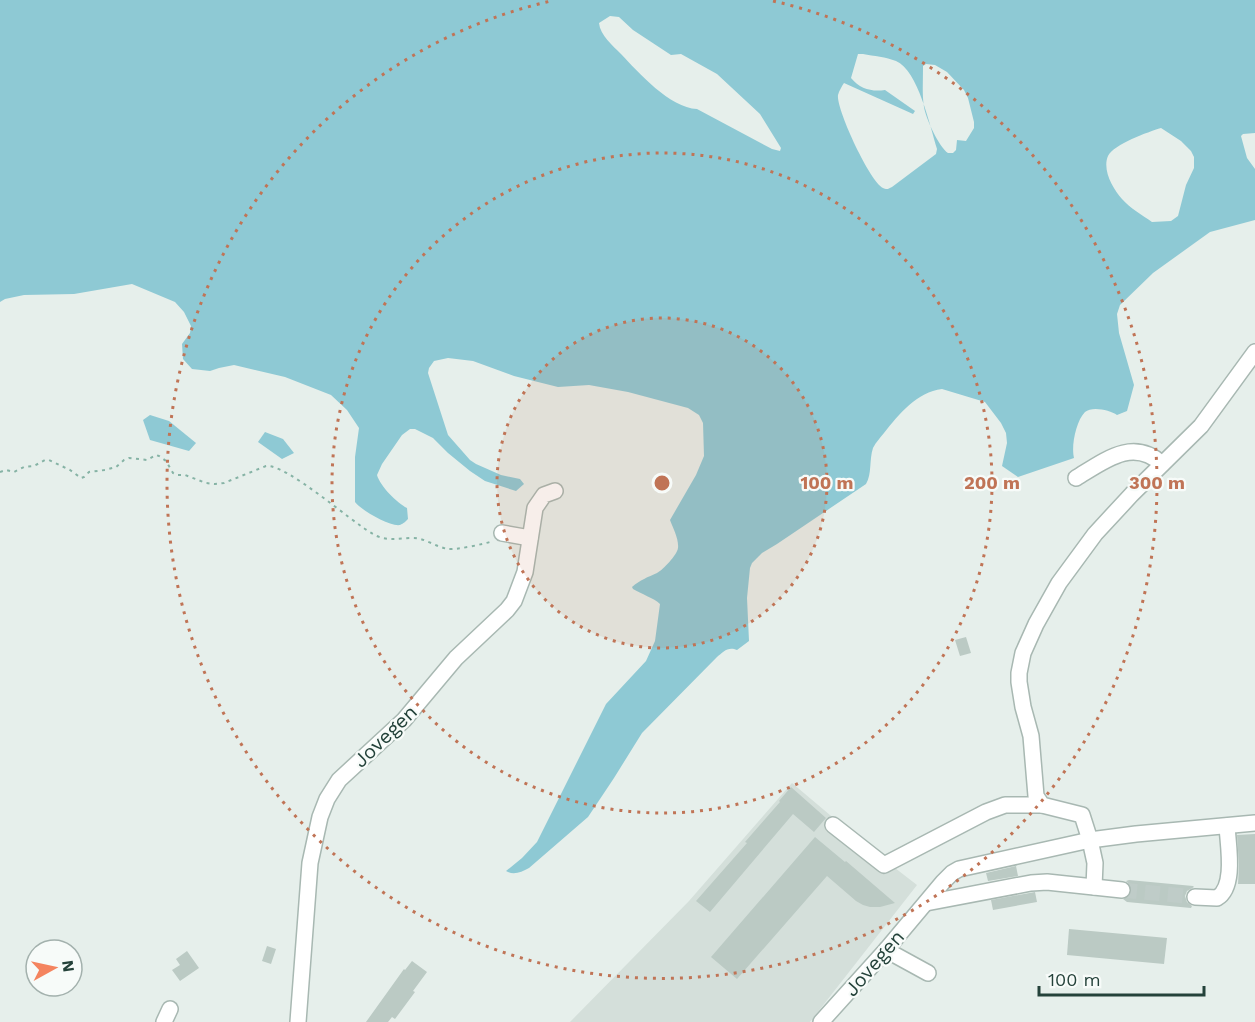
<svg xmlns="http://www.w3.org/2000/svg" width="1255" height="1022" viewBox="0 0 1255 1022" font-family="'Work Sans',sans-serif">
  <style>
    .built { fill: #d4dfda }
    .water { fill: #8ec9d4; fill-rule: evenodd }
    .building { fill: #bbcac4 }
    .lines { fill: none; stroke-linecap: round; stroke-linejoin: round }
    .minor-tunnel { stroke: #bfccc8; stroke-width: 15; stroke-dasharray: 15 8; stroke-linecap: butt }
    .minor-casing { stroke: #a8b8b2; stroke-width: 18 }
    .path { stroke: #86b3a5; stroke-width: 2; stroke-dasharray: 3 4.5; stroke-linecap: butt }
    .minor { stroke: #fff; stroke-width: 15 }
    .ring { fill: none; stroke: #c07456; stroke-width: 3; stroke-dasharray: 3 6 }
    .labels { text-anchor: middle; stroke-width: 4.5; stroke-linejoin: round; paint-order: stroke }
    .street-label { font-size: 20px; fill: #24423a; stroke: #f7fbf9 }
    .centre { fill: #c07456; stroke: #f7fbf9; stroke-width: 3 }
    .ring-label { font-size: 18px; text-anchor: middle; font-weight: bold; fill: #c07456; stroke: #f7fbf9; stroke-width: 4.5; stroke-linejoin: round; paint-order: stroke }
  </style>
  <rect width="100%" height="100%" fill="#e6efeb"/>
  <path class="built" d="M792 783 862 842 856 850 884 872 895 868 917 885 810 1022H570L689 901Z"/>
  <g class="water">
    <path d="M0 0H1255V133L1243 134 1241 136 1247 158 1255 169V220L1210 232 1153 273 1120 305 1117 314 1119 333 1134 385 1127 411 1117 415C1110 410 1092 406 1085 412 1076 421 1071 446 1074 458L1018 477 1002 466 1007 443 1006 433 1001 423 985 402 942 389C917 392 899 414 884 433 880 438 876 442 873 448 869 460 872 474 866 484L777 544 762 553 752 563 750 568 747 598 749 641 737 650C728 646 723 652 717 657L642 733 614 778 588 817 529 868C521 872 514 876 506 871L522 858 537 842 606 704 646 661 655 641 660 604C654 598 641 594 633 589L632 587C640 580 648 577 657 573 663 570 677 555 678 548 679 539 673 528 670 520L696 475 704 456 703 423 699 415 688 408 628 392 589 385 558 387 514 376 473 361 448 358 434 361 429 368 428 373 448 435 470 460 476 464 501 475 520 479 524 484 516 491 485 481 470 471 448 453 433 438 415 429H410L402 435 382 464 377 475C380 486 397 503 407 508L408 519C405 522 404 523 400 525 390 527 361 510 355 502V457L359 428 347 410 331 395 285 377 234 365 219 368 210 371 192 369 183 359 182 344 190 333 191 326 184 312 175 302 132 284 74 294 24 295 5 299 0 302ZM610 16 619 17 633 30 671 55 681 54 717 74 760 114 781 148 780 151 772 149 697 109C670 108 638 72 621 54 613 46 600 35 599 23ZM858 54H863C874 56 886 57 896 61 918 70 930 126 937 149L936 154 892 187C888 189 887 190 883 188 870 182 836 109 838 95 839 91 842 86 844 83L913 114 915 111 885 90C872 92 860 89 851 78ZM926 64 935 65 947 72 964 90 968 98 974 122V128L966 141 957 140 956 150 953 153H948C939 147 926 119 924 107 922 95 923 81 923 68V66ZM1161 128 1181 141 1191 151 1194 157V168L1186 185 1178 216 1171 221 1152 222C1142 215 1130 208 1122 199 1113 189 1102 170 1108 156 1114 144 1148 132 1161 128Z"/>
    <path d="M150 415 169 421 196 443 189 451 150 440 143 420Z"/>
    <path d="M265 432 283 439 294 453 282 459 258 442Z"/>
  </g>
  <g class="building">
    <path d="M966 637 971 653 960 656 955 640Z"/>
    <path d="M791 787 826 818 814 832 793 814 710 912 696 901 747 843 745 842 780 802 779 801Z"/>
    <path d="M1255 834V884H1238L1239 865 1237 835Z"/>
    <path d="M815 837 845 862 846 861 895 903 880 907H870L863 905 856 901 827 876 737 979 711 957Z"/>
    <path d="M1016 866 1018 876 988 881 986 873Z"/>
    <path d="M1129 880 1193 886 1194 887 1187 891 1185 896 1187 902 1192 906 1191 908 1127 902 1123 899 1129 896 1132 892 1131 886 1126 881Z"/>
    <path d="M1035 892 1037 902 993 910 991 900Z"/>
    <path d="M1069 929 1167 938 1164 964 1067 955Z"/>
    <path d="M267 946 276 949 271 964 262 961Z"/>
    <path d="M187 951 199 968 180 981 172 970 180 965 176 959Z"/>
    <path d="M412 961 427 972 413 991 415 992 395 1019 392 1017 388 1022H366L404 969 405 970Z"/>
  </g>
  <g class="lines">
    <path class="minor-tunnel" d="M1122 890 1195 897"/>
    <g class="minor-casing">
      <g id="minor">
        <path d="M1076 478C1104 461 1133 437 1162 464"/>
        <path d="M502 533 530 538"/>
        <path d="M833 825 884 865 986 812 1005 805H1042"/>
        <path d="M1094 887 1095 863 1090 840 1082 815 1042 805 1036 796 1031 736 1023 707 1019 682V673L1023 653 1036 624 1059 583 1095 534 1132 494 1201 426 1255 352"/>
        <path d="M1195 897 1217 898C1236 887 1228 845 1227 826"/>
        <path d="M926 903 1031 883 1047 882 1122 890"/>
        <path d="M886 950 928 973"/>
        <path d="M164 1022 170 1009"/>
        <path d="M298 1022 310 863 320 817 327 799 339 780 404 720 456 658 507 610 514 601 525 572 535 508 544 495 555 491"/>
        <path d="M821 1022 886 950 943 882 952 873 959 869 1090 840 1136 834 1255 823"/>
      </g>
    </g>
    <path class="path" d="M0 472 6 470 14 472 24 467 34 466 45 460H49L70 470 81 478 84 477 89 472 105 470 116 467 124 460 129 458 147 460 156 455 159 456 166 461 173 473 177 475H185L206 483 215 484 224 483 266 466C287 464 350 521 373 534 386 542 399 538 413 538 425 538 436 547 448 549 457 550 484 544 493 541"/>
    <use href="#minor" class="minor"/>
  </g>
  <circle cx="662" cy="483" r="165" fill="#c07456" fill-opacity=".12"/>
  <g class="ring">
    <circle cx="662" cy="483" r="165"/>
    <circle cx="662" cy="483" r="330"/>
    <path d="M773 1A495 495 0 1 1 551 1"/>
  </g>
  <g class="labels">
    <g class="street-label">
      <text transform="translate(385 736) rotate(-44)" y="7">Jovegen</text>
      <text transform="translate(874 963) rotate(-49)" y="7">Jovegen</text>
    </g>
  </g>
  <circle cx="662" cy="483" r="9" class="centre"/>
  <g class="ring-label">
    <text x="827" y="489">100 m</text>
    <text x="992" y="489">200 m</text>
    <text x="1157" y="489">300 m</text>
  </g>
  <g transform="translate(54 968) rotate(82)"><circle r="28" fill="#f7fbf9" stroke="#a3b1ad" stroke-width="1.5"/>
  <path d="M0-4.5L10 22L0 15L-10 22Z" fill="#f4845f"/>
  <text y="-9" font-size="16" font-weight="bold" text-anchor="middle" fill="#24423a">N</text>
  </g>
  <path d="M1039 986v9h165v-9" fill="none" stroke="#24423a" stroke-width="3"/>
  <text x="1048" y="986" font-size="18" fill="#24423a" stroke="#f7fbf9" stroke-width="4.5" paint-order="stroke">100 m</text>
</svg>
